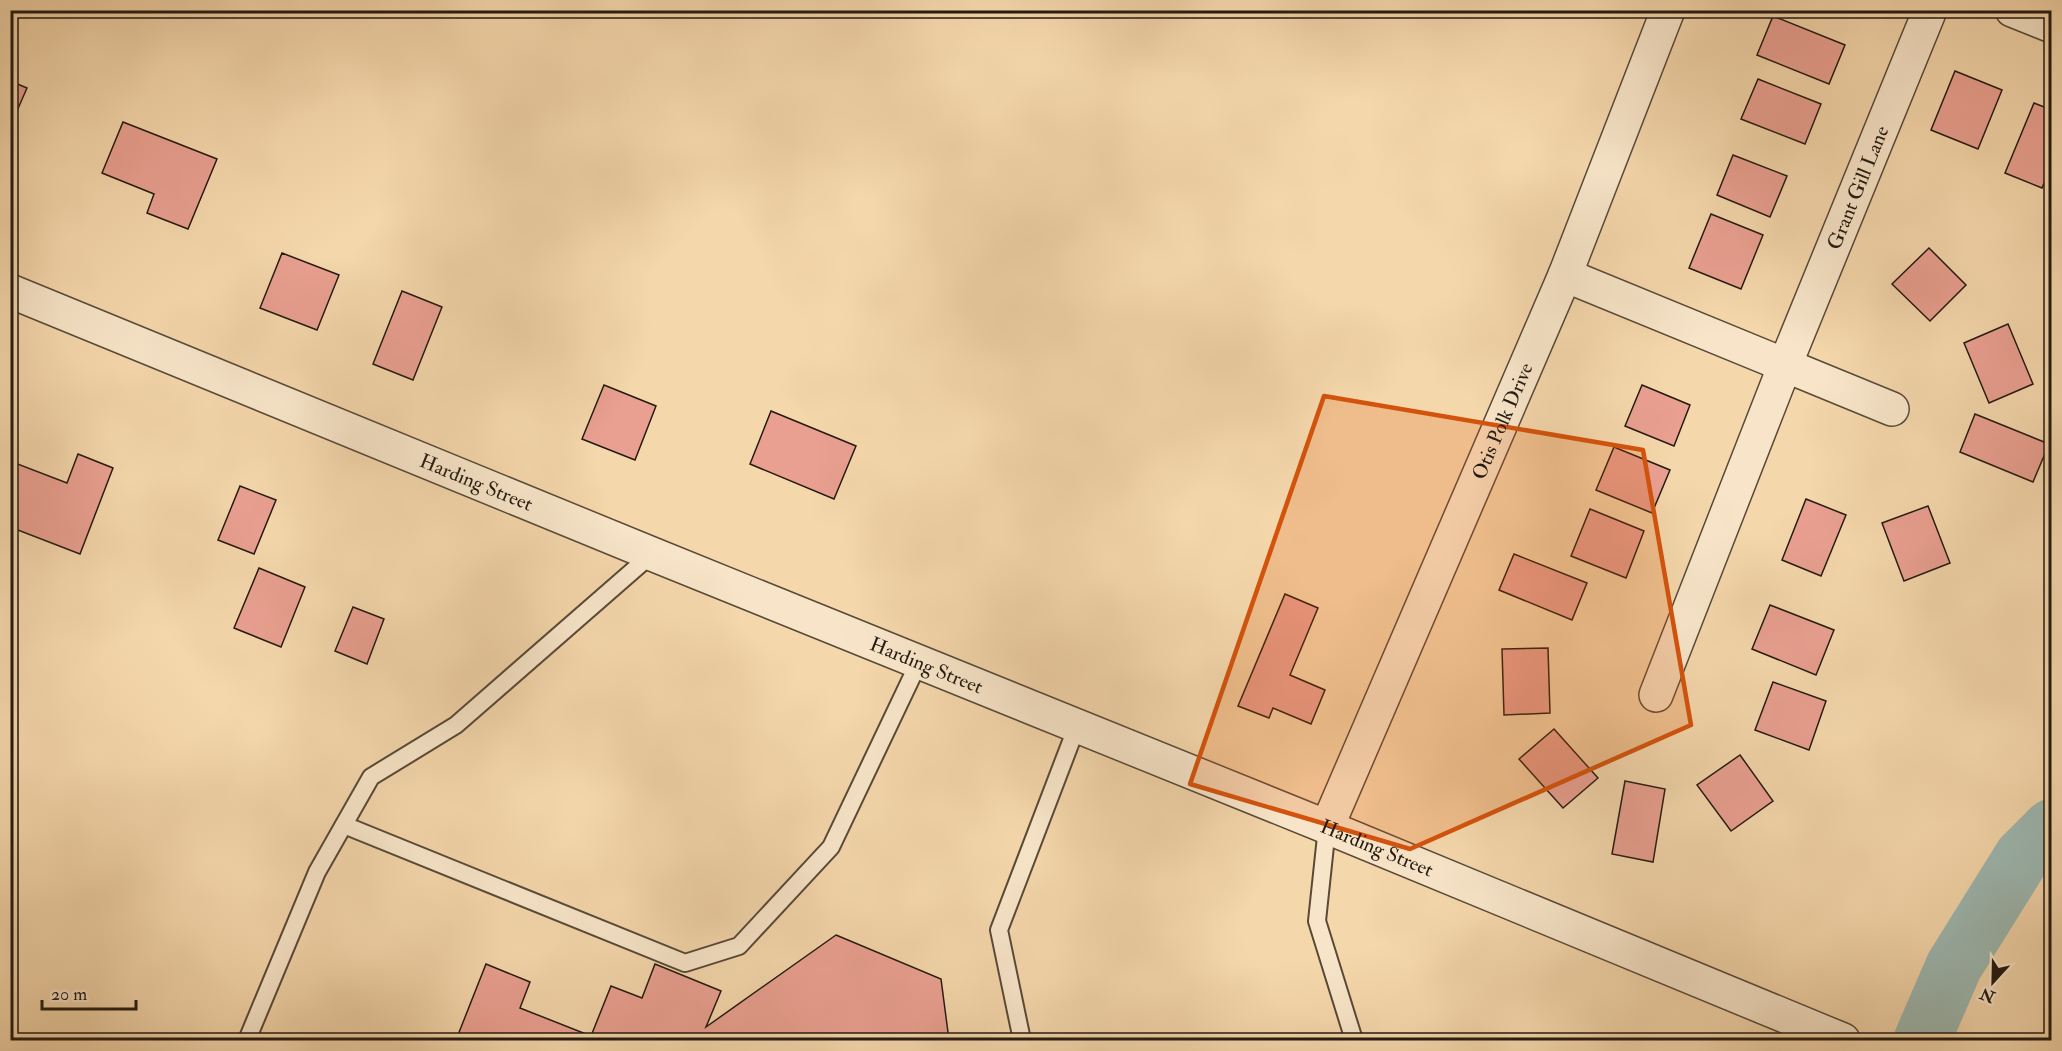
<svg xmlns="http://www.w3.org/2000/svg" width="2062" height="1051" viewBox="0 0 2062 1051" font-family="'IM FELL Double Pica',serif">
  <style>
    .lines { fill: none; stroke-linecap: round; stroke-linejoin: round }
    .river { stroke: #9db8b1; stroke-width: 57 }
    .building { fill: #eaa091; stroke: #231a11; stroke-width: 1.5 }
    .service-casing { stroke: #584938; stroke-width: 20 }
    .minor-casing { stroke: #584938; stroke-width: 36 }
    .tertiary-casing { stroke: #584938; stroke-width: 36 }
    .path { stroke: #231a11; stroke-width: 4; stroke-dasharray: 4.5 3; stroke-linecap: butt }
    .service { stroke: #f8e5c9; stroke-width: 16 }
    .minor { stroke: #f8e5c9; stroke-width: 33 }
    .tertiary { stroke: #f8e5c9; stroke-width: 33 }
    .marked { fill: #d4530c; fill-opacity: 0.2; stroke: #d4530c; stroke-width: 4.5; stroke-linejoin: round }
    .labels { text-anchor: middle; stroke-width: 5; stroke-linejoin: round; paint-order: stroke }
    .street-label { font-size: 20px; fill: #231a11; stroke: #f8e5c9 }
  </style>
  <rect width="100%" height="100%" fill="#f5d7ac"/>
  <filter id="stains"><feTurbulence type="fractalNoise" baseFrequency=".00333" numOctaves="4"/><feColorMatrix values="0 0 0 0 .2 0 0 0 0 .09 0 0 0 0 .02 0 0 0 .5 -.17"/></filter>
  <radialGradient id="worn" r=".72"><stop offset=".6" stop-color="#630" stop-opacity="0"/><stop offset="1" stop-color="#630" stop-opacity=".3"/></radialGradient>
  <g class="lines">
    <path class="river" d="M1922 1040 1954 966 2022 857 2052 827"/>
  </g>
  <g class="building">
    <path d="M1773 16 1845 45 1829 84 1757 55Z"/>
    <path d="M1955 71 2002 90 1978 149 1931 130Z"/>
    <path d="M1758 79 1821 104 1805 144 1741 119Z"/>
    <path d="M10 81 27 88 10 127Z"/>
    <path d="M2034 103 2052 110V165L2042 188 2005 173Z"/>
    <path d="M123 122 217 159 188 229 147 213 154 194 102 173Z"/>
    <path d="M1733 155 1787 176 1770 217 1717 195Z"/>
    <path d="M1711 214 1763 235 1741 289 1689 268Z"/>
    <path d="M1929 248 1966 285 1930 321 1892 284Z"/>
    <path d="M282 253 339 275 317 330 260 308Z"/>
    <path d="M402 291 442 307 413 380 373 364Z"/>
    <path d="M2008 324 2033 384 1989 403 1964 343Z"/>
    <path d="M604 385 656 406 635 460 582 439Z"/>
    <path d="M1642 385 1690 405 1674 446 1625 426Z"/>
    <path d="M771 411 856 446 834 499 750 464Z"/>
    <path d="M1975 414 2049 444 2033 482 1960 452Z"/>
    <path d="M1614 447 1670 470 1652 513 1596 490Z"/>
    <path d="M78 454 113 468 80 554 10 527V461L67 483Z"/>
    <path d="M240 486 276 500 254 554 218 540Z"/>
    <path d="M1806 499 1846 515 1821 576 1782 560Z"/>
    <path d="M1928 506 1950 563 1904 581 1882 523Z"/>
    <path d="M1590 509 1644 531 1626 578 1571 556Z"/>
    <path d="M1514 554 1587 583 1572 620 1499 590Z"/>
    <path d="M259 568 305 587 281 647 234 628Z"/>
    <path d="M1285 594 1318 608 1290 675 1325 690 1311 724 1273 708 1269 718 1238 706Z"/>
    <path d="M1770 605 1834 630 1816 675 1752 649Z"/>
    <path d="M353 607 384 619 367 664 335 651Z"/>
    <path d="M1548 648 1550 713 1504 715 1502 649Z"/>
    <path d="M1773 682 1826 701 1809 750 1755 730Z"/>
    <path d="M1554 729 1598 778 1563 808 1519 759Z"/>
    <path d="M1740 755 1773 801 1731 831 1697 785Z"/>
    <path d="M1625 781 1665 789 1653 862 1612 854Z"/>
    <path d="M836 935 941 979 949 1040H849L837 1035 830 1040H456L486 964 530 982 520 1008 591 1036 611 986 642 998 655 964 721 991 706 1027Z"/>
  </g>
  <g class="lines">
    <g class="service-casing">
      <g id="service">
        <path d="M344 825 685 963 739 946 831 847 919 662"/>
        <path d="M1327 827 1317 921 1354 1040"/>
        <path d="M247 1040 317 872 371 777 456 725 652 554"/>
        <path d="M1022 1040 999 930 1077 726"/>
      </g>
    </g>
    <g class="minor-casing">
      <g id="minor">
        <path d="M2012 10 2052 26"/>
        <path d="M1565 275 1892 409"/>
        <path id="s1" d="M1656 695 1785 365 1930 10"/>
        <path id="s2" d="M1327 827 1565 275 1668 10"/>
      </g>
    </g>
    <g class="tertiary-casing">
      <g id="tertiary">
        <path id="s3" d="M10 291 652 554 1327 827 1843 1040"/>
      </g>
    </g>
    <path class="path" d="M2047 1040 2052 1035"/>
    <use href="#service" class="service"/>
    <use href="#minor" class="minor"/>
    <use href="#tertiary" class="tertiary"/>
  </g>
  <path class="marked" d="M1324 396 1643 450 1691 725 1410 849 1190 784Z"/>
  <g class="labels">
    <g class="street-label">
      <text dy="7" stroke="none"><textPath href="#s1" startOffset="546">Grant Gill Lane</textPath></text>
      <text dy="7" stroke="none"><textPath href="#s2" startOffset="442">Otis Polk Drive</textPath></text>
      <text dy="7" stroke="none"><textPath href="#s3" startOffset="504">Harding Street</textPath></text>
      <text dy="7" stroke="none"><textPath href="#s3" startOffset="990">Harding Street</textPath></text>
      <text dy="7" stroke="none"><textPath href="#s3" startOffset="1476">Harding Street</textPath></text>
    </g>
  </g>
  <rect width="2062" height="1051" fill="none" stroke="#f5d7ac" stroke-width="36"/>
  <rect x="12" y="12" width="2038" height="1027" fill="none" stroke="#231a11" stroke-width="3"/>
  <rect x="18" y="18" width="2026" height="1015" fill="none" stroke="#231a11" stroke-width="1.5"/>
  <g transform="translate(1993 982) rotate(202)" stroke="#f8e5c9" stroke-width="4.5" paint-order="stroke">
  <path d="M0-4.5L10 22L0 15L-10 22Z" fill="#231a11"/>
  <text y="-9" font-size="16" font-weight="bold" text-anchor="middle" fill="#231a11">N</text>
  </g>
  <path d="M42 1000v9h94v-9" fill="none" stroke="#231a11" stroke-width="3"/>
  <text x="51" y="1000" font-size="18" fill="#231a11" stroke="#f8e5c9" stroke-width="4.5" paint-order="stroke">20 m</text>
  <rect width="100%" height="100%" filter="url(#stains)"/>
  <rect width="100%" height="100%" fill="url(#worn)"/>
</svg>
